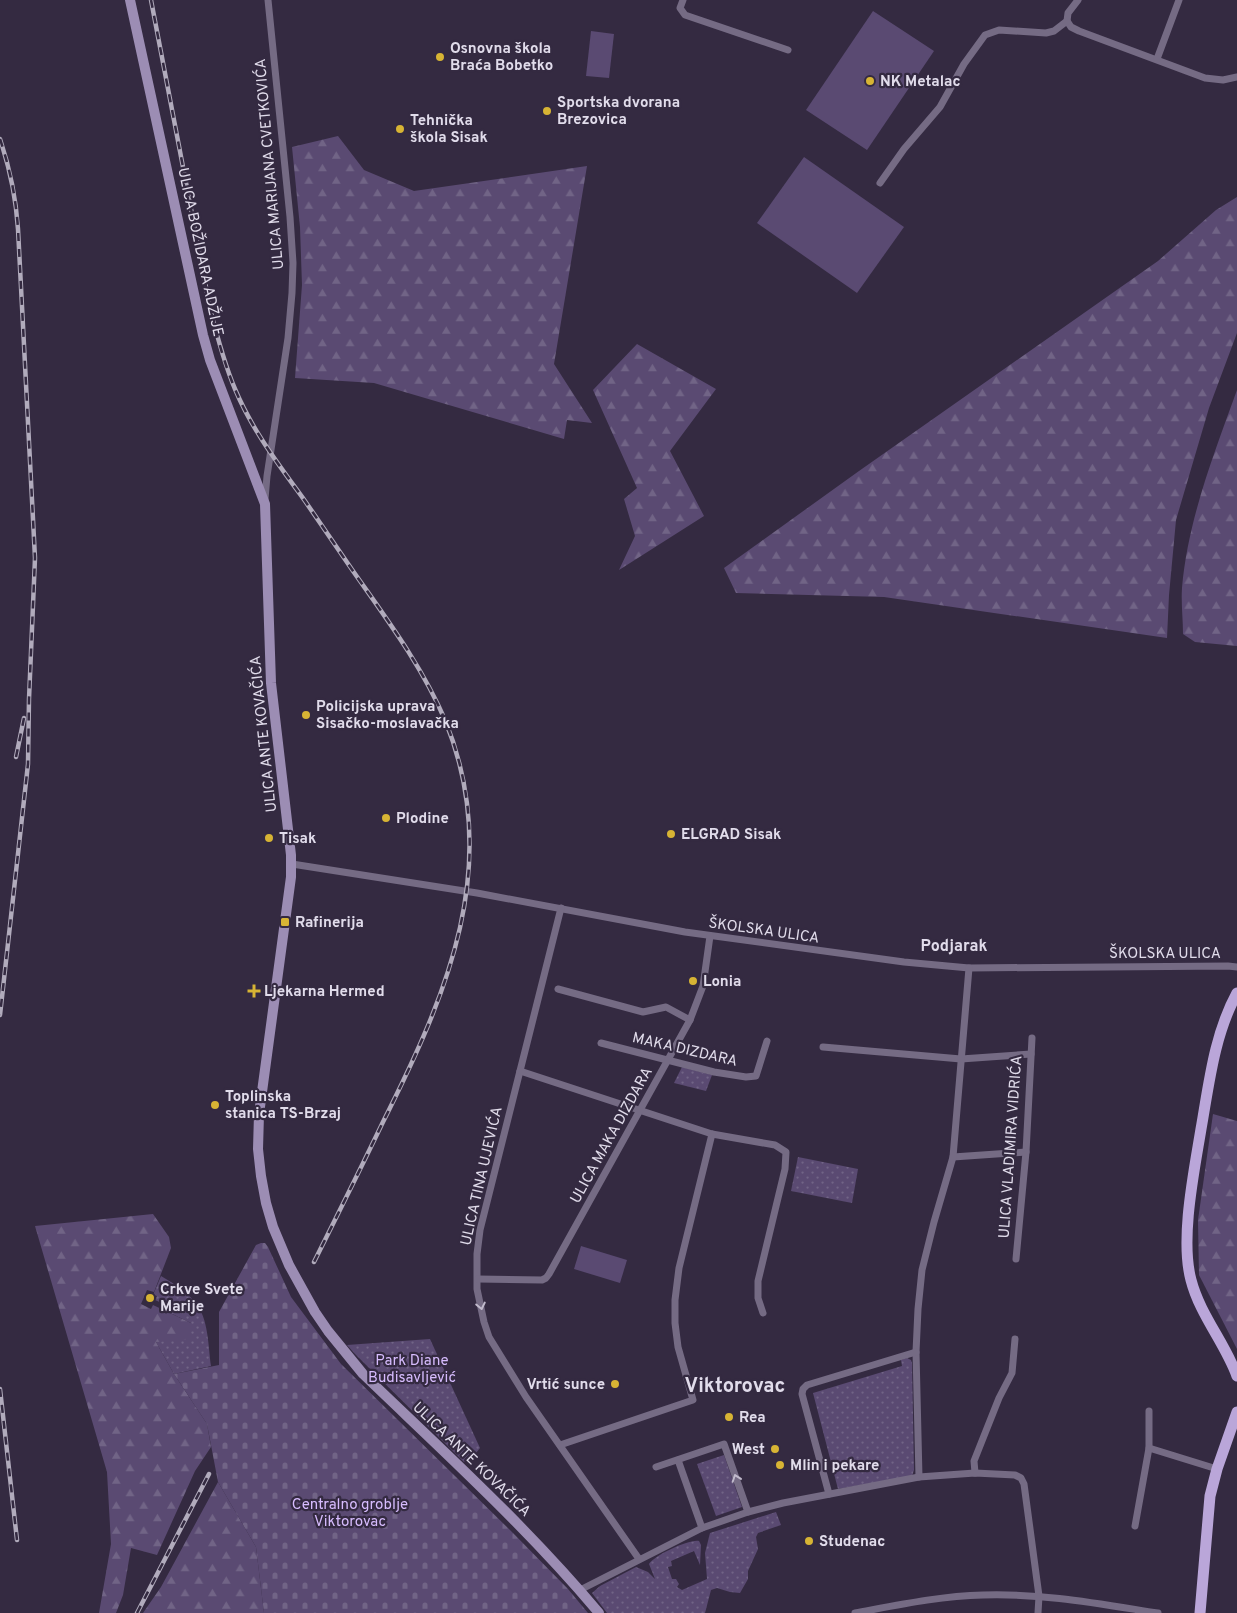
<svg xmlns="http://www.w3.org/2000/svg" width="1237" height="1613" viewBox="0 0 1237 1613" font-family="Overpass,sans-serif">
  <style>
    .grass { fill: url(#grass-dots) }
    .forest { fill: url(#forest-firs) }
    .cemetery { fill: url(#cemetery-stones) }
    .pitch { fill: #5a4a72 }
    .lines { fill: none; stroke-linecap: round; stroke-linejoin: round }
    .street { stroke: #756b84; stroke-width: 7 }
    .secondary { stroke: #9c8db4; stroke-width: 10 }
    .primary { stroke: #baa6d9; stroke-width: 11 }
    .rail-casing { stroke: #b1abbc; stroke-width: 4.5 }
    .rail { stroke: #342a41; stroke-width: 2.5; stroke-dasharray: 8; stroke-linecap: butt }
    .oneway { stroke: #c1bacc }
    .poi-dot { fill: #d7b434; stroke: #342a41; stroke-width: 2 }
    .labels { text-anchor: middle; stroke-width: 4.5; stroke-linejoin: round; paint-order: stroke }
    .poi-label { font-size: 15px; font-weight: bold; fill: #e1dceb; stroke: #342a41; text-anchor: start }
    .street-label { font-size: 15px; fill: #e1dceb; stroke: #342a41 }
    .park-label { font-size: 15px; fill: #d7bcfe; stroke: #342a41 }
    .neighbourhood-label { font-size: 16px; font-weight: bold; fill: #e1dceb; stroke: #342a41 }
    .district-label { font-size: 20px; font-weight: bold; fill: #e1dceb; stroke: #342a41 }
  </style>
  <defs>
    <pattern id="grass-dots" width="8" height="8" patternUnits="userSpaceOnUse" patternTransform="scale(1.25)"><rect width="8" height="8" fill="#5a4a72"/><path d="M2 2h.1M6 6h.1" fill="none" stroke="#716486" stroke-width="1.8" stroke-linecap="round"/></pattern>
    <pattern id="forest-firs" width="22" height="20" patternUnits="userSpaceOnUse" patternTransform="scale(1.25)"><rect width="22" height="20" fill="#5a4a72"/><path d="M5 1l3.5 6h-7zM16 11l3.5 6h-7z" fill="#716486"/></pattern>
    <pattern id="cemetery-stones" width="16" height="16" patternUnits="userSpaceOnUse" patternTransform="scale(1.25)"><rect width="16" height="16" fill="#5a4a72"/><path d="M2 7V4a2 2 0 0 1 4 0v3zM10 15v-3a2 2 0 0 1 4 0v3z" fill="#716486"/></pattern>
  </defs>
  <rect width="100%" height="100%" fill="#342a41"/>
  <g class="grass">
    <path d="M682 1067 712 1075 706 1091 674 1083Z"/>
    <path d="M798 1157 858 1169 852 1203 791 1191Z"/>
    <path d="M161 1276C173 1283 186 1291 195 1302 209 1319 208 1346 211 1366L174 1374 156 1342 191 1323 162 1309 164 1304 155 1300 157 1296 153 1295Z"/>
    <path d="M430 1339 480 1448 471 1459 464 1462 355 1354 347 1345Z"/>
    <path d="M907 1358 911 1360 912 1363 914 1470 912 1476 838 1489 813 1393 902 1366 901 1360Z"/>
    <path d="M724 1455 742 1507 716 1516 697 1464Z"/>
    <path d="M776 1512 781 1525 758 1533 756 1537 758 1549 748 1571V1579L740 1593 730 1592 717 1588 711 1590 705 1613H607L592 1593 600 1586 636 1567 648 1572 655 1579 649 1564C655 1555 689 1539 699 1541L701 1545 700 1565 694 1551 671 1561 672 1566 668 1567 672 1579H676L679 1584 677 1587 682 1590 707 1579 705 1553 710 1533Z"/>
  </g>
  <g class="forest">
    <path d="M338 136 364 170 414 191 587 166 554 364 592 423 567 420 564 439 374 383 295 378 302 285 300 227 292 147Z"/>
    <path d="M1237 197V333L1209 408 1176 520 1169 595 1167 638 884 597 736 593 724 568 859 471 1158 261 1216 210Z"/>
    <path d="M637 344 716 389 670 451 704 516 619 570 635 536 624 499 637 488 593 390Z"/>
    <path d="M1237 390V646L1195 642 1183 634C1183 619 1181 603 1182 588 1188 519 1214 454 1237 390Z"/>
    <path d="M1213 1114 1237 1121V1349L1199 1275 1198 1220Z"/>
    <path d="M153 1214 169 1237 171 1248 154 1292 147 1290 141 1304 151 1309 153 1305 191 1323 189 1339 156 1342 174 1374 207 1424 211 1447 195 1471 157 1555 131 1548 123 1595 116 1613H99L111 1544 107 1472 35 1226Z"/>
    <path d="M218 1482 256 1547 264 1613H143L161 1587Z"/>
  </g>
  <path class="cemetery" d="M261 1243H265L268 1247 291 1297 341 1364 513 1533 568 1589 588 1613H264L256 1547 218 1482 207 1424 174 1374 219 1365V1312L256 1245Z"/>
  <g class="pitch">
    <path d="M873 11 934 51 867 150 806 110Z"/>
    <path d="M591 31 614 34 609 78 586 76Z"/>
    <path d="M804 157 904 227 857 293 757 223Z"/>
    <path d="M581 1246 627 1260 620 1283 574 1269Z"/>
  </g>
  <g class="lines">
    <g class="street">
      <path d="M683 0 680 8 685 15 788 50"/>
      <path d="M1067 21 1071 27 1079 31 1205 78 1223 80 1237 77"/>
      <path d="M1157 59 1179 0"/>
      <path d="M880 183 904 149 940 107 964 64 985 35 999 30 1046 33 1054 31 1067 21 1068 13 1078 0"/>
      <path d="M265 499 267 476 288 338 292 293 293 263 290 217 268 0"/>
      <path d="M292 864 477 893 685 932 904 962 969 968 1228 966 1237 967"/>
      <path d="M561 908 480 1230 477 1254V1289L484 1322 489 1337 526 1397 639 1559"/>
      <path d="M558 989 643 1012 666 1007 690 1020"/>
      <path d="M601 1043 714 1072 746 1077 756 1076 767 1041"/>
      <path d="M823 1047 961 1059 1031 1054"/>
      <path d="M520 1071 712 1134 775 1145 786 1152 785 1169 758 1281V1298L763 1313"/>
      <path d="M953 1157 1026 1152"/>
      <path d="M1016 1259 1026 1152 1032 1038"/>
      <path d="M478 1279 542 1280 546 1278 549 1274 690 1020 703 986 710 936"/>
      <path d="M560 1445 693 1400 678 1347 675 1323V1300L679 1268 712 1134"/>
      <path d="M1149 1448V1411"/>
      <path d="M678 1460 702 1528"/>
      <path d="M656 1467 724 1444 748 1512"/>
      <path d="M975 1473 974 1461 999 1398 1012 1373 1015 1339"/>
      <path d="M919 1477 916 1352 918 1309 922 1270 934 1222 953 1157 969 968"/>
      <path d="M829 1494 802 1394 803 1389 807 1385 916 1352"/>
      <path d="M1135 1526 1149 1448 1217 1469"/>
      <path d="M580 1590 702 1528 748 1512 783 1503 919 1477 975 1473 1015 1475 1021 1478 1024 1484 1039 1596 1038 1613"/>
      <path d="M855 1613C898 1605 940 1596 983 1595 1042 1593 1100 1604 1158 1613"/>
    </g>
    <path class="secondary" d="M130 0 203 335 210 360 265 504 271 683 291 855V877L259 1114 258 1149 261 1176 266 1203 273 1227 289 1265 315 1312 328 1331 363 1374C443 1451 527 1527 599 1613"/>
    <g class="primary">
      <path d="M1237 993C1214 1035 1209 1084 1201 1129 1194 1172 1180 1239 1191 1280 1200 1315 1225 1343 1237 1376"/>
      <path d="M1200 1613 1210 1496 1217 1469 1237 1412"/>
    </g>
    <g class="rail-casing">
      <g id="rail">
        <path d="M151 0 210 308C217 336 224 363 235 389 252 430 279 465 305 501 321 524 337 548 353 571 386 618 422 666 445 720 504 864 447 995 382 1124 360 1170 337 1216 314 1262"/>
        <path d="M0 139C10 169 16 198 18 229L35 558 29 699 28 764 0 1015"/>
        <path d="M16 757 24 718"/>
        <path d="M0 1389 17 1540"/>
        <path d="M137 1613 209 1474"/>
      </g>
    </g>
    <use href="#rail" class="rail"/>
  </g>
  <defs><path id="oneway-chevron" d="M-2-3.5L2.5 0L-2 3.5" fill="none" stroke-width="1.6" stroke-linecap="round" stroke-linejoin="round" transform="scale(1.25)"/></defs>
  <g class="oneway">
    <use href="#oneway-chevron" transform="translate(481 1306) rotate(78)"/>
    <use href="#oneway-chevron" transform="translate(736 1478) rotate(-109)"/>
  </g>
  <g class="poi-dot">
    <circle cx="440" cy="57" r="5"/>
    <circle cx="870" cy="81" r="5"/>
    <circle cx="547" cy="111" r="5"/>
    <circle cx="400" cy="129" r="5"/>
    <circle cx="306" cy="715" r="5"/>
    <circle cx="386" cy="818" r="5"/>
    <circle cx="671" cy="834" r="5"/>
    <circle cx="269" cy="838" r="5"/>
    <rect x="280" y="917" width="10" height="10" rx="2.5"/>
    <circle cx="693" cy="981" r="5"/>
    <path d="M251.5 983.5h5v5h5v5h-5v5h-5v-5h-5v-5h5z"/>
    <circle cx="215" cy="1105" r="5"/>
    <circle cx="150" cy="1298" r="5"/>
    <circle cx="615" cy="1384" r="5"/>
    <circle cx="729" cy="1417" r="5"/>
    <circle cx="775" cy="1449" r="5"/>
    <circle cx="780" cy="1465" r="5"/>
    <circle cx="809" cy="1541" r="5"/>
  </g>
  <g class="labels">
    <g class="poi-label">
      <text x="450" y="53">Osnovna škola<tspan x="450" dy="17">Braća Bobetko</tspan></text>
      <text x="880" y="86">NK Metalac</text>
      <text x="557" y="107">Sportska dvorana<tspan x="557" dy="17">Brezovica</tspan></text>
      <text x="410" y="125">Tehnička<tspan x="410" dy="17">škola Sisak</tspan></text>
      <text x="316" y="711">Policijska uprava<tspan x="316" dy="17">Sisačko-moslavačka</tspan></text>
      <text x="396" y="823">Plodine</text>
      <text x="681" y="839">ELGRAD Sisak</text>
      <text x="279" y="843">Tisak</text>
      <text x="295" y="927">Rafinerija</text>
      <text x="703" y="986">Lonia</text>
      <text x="264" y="996">Ljekarna Hermed</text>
      <text x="225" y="1101">Toplinska<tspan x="225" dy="17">stanica TS-Brzaj</tspan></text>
      <text x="160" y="1294">Crkve Svete<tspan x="160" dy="17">Marije</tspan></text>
      <text x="605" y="1389" text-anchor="end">Vrtić sunce</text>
      <text x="739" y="1422">Rea</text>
      <text x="765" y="1454" text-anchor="end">West</text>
      <text x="790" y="1470">Mlin i pekare</text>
      <text x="819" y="1546">Studenac</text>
    </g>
    <g class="street-label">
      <text transform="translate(269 164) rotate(-95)" y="5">ULICA MARIJANA CVETKOVIĆA</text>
      <text transform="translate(201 252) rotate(78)" y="5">ULICA BOŽIDARA ADŽIJE</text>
      <text transform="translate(263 734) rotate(-96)" y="5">ULICA ANTE KOVAČIĆA</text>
      <text transform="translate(764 930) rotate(8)" y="5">ŠKOLSKA ULICA</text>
      <text x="1165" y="958">ŠKOLSKA ULICA</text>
      <text transform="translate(685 1049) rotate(13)" y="5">MAKA DIZDARA</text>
      <text transform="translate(611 1135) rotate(-61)" y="5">ULICA MAKA DIZDARA</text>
      <text transform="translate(1010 1147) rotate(-86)" y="5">ULICA VLADIMIRA VIDRIĆA</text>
      <text transform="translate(481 1176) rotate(-77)" y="5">ULICA TINA UJEVIĆA</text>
      <text transform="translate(472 1459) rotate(44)" y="5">ULICA ANTE KOVAČIĆA</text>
    </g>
    <g class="park-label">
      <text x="412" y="1365">Park Diane<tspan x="412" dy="17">Budisavljević</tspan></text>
      <text x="350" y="1509">Centralno groblje<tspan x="350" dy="17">Viktorovac</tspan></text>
    </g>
    <g class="neighbourhood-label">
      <text x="954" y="951">Podjarak</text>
    </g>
    <g class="district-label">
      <text x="735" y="1392">Viktorovac</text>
    </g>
  </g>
</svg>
